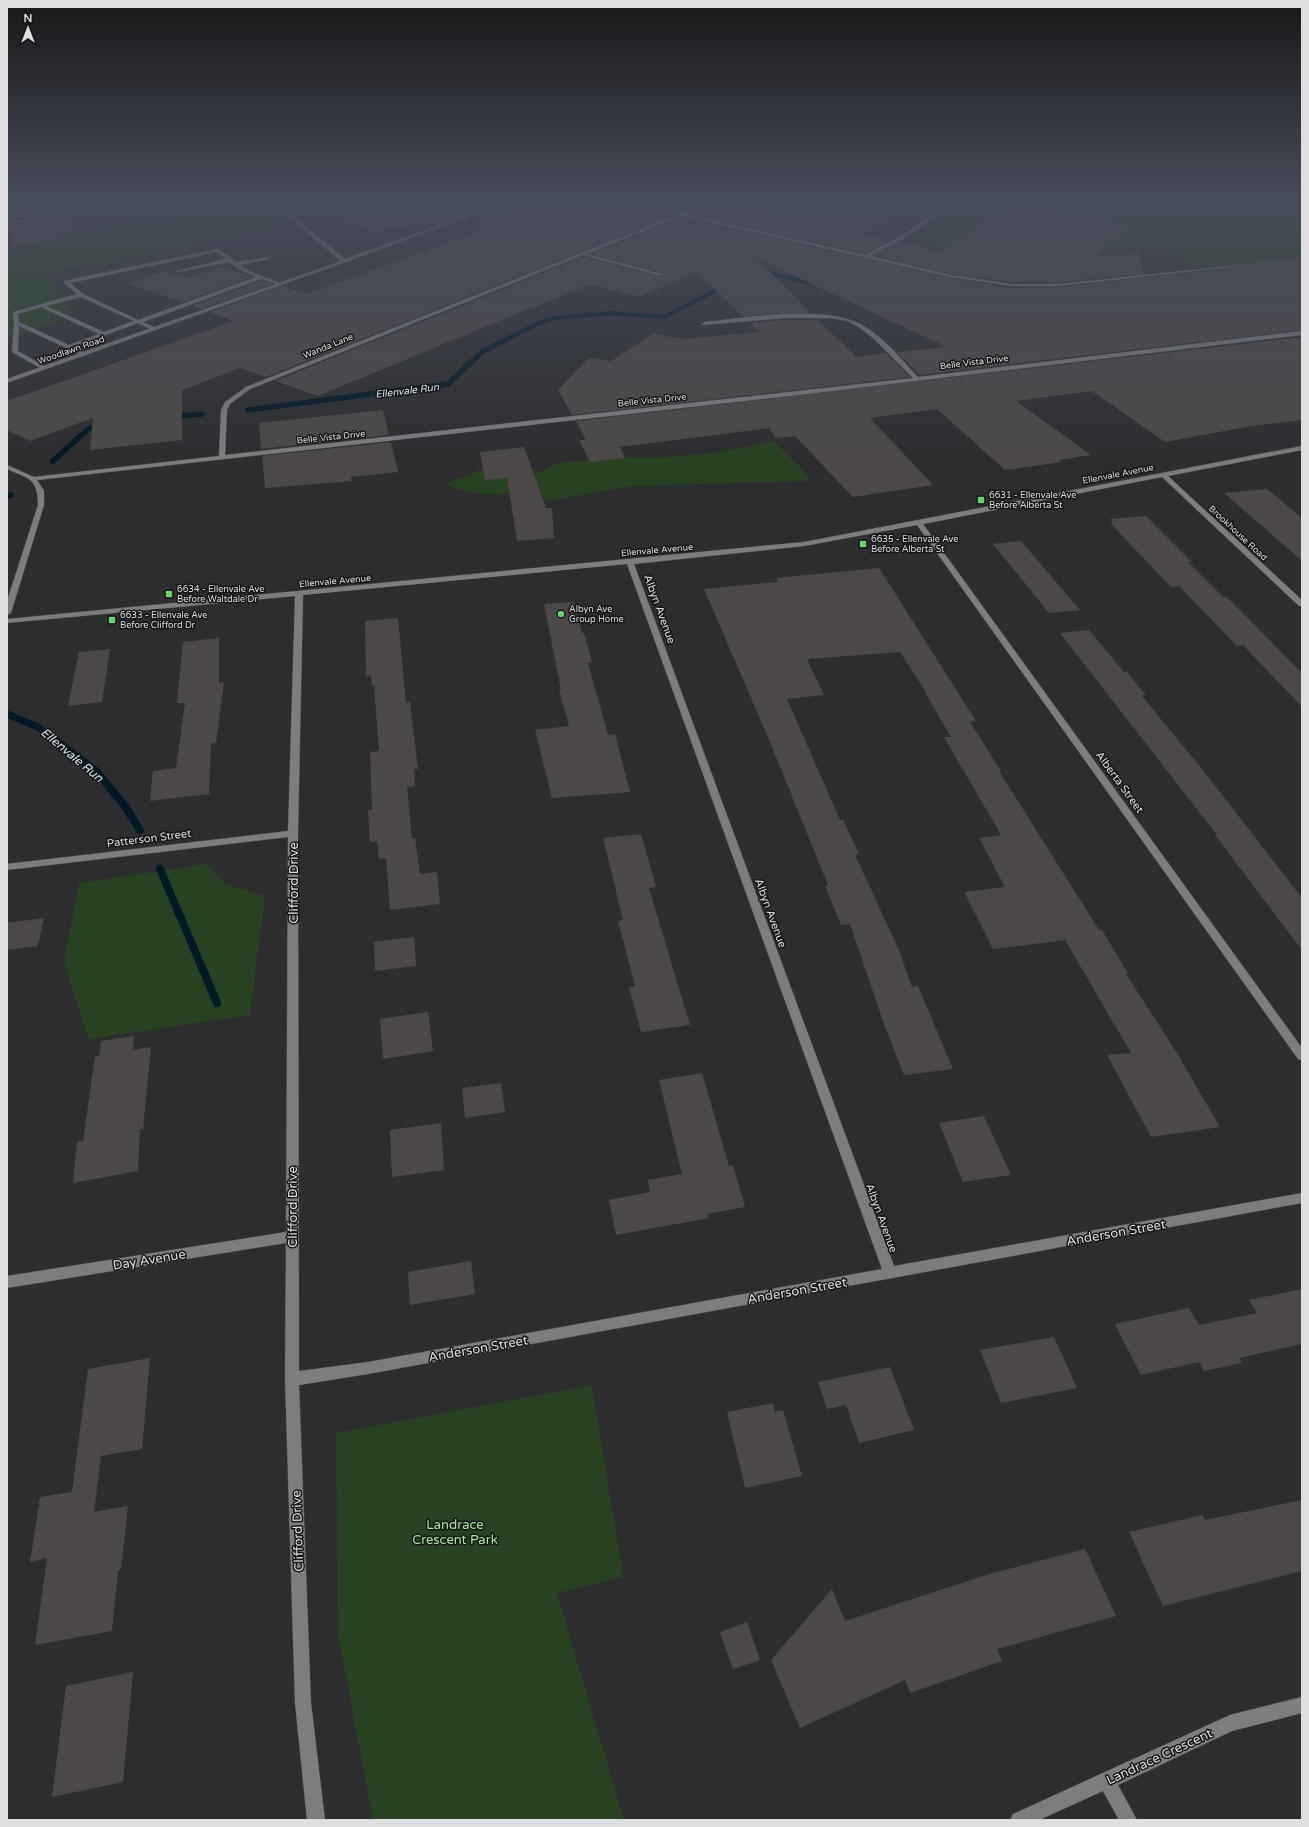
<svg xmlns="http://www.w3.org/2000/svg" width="1309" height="1827" viewBox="0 0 1309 1827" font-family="'Varela Round',sans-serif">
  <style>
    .green { fill: #264220 }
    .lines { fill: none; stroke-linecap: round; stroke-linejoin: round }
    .stream-far3 { stroke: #001924; stroke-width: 4.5 }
    .stream-far2 { stroke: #001924; stroke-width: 5.5 }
    .stream-far1 { stroke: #001924; stroke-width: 7 }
    .stream { stroke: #001924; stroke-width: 8 }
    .building { fill: #4c4848 }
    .service-casing { stroke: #4a4a4c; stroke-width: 1 }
    .minor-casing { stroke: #4a4a4c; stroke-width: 1 }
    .tertiary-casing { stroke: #4a4a4c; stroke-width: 1 }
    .service { fill: #7d7d80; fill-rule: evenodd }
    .minor { fill: #7d7d80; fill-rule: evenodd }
    .tertiary { fill: #7d7d80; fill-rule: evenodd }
    .poi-dot { fill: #61d56a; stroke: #151517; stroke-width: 1.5 }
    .labels { text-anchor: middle; stroke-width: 3; stroke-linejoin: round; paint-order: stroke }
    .far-street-label { font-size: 9px; fill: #dfdfe1; stroke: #151517 }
    .far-poi-label { font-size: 9px; fill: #dfdfe1; stroke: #151517; text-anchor: start }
    .far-water-label { font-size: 10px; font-style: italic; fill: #d4e8f2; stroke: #151517 }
    .street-label { font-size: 11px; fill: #dfdfe1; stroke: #151517 }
    .water-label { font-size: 12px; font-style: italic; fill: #d4e8f2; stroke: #151517 }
    .near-street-label { font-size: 13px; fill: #dfdfe1; stroke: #151517 }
    .near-park-label { font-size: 13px; fill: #a6ea98; stroke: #151517 }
  </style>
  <rect width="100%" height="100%" fill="#2d2d30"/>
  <g class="green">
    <path d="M253 201H256L287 225 55 272 51 278 61 294 72 317 8 337 7 346V254L64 237Z"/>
    <path d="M968 201H1242L1302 218V324L1161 245 1006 261 914 240Z"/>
    <path d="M773 441 801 468 810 481 632 486 548 501 501 494 469 493 444 484 492 466 539 472 558 463 617 458H658L721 452Z"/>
    <path d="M207 864 225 884 265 896 250 1015 89 1039 64 962 79 883Z"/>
    <path d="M592 1385 623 1577 557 1593 624 1820H373L338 1634 336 1433Z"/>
  </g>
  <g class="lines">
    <g class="stream-far3">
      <path d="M760 271 818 284"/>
      <path d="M503 341 537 324 555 318 611 313 664 317 726 285"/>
    </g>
    <g class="stream-far2">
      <path d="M248 410 448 384 482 352 505 340"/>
      <path d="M170 417 202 414"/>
      <path d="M53 461 88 429 104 424"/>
      <path d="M7 496 11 495"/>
    </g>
    <path class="stream-far1" d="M7 714 38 727 57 741"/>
    <g class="stream">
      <path d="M55 740 97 772 124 805 140 830"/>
      <path d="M160 869 217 1003"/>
    </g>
  </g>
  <g class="building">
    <path d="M48 201H65L66 209 8 221 7 205Z"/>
    <path d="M315 201H476L477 210 453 218 369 232Z"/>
    <path d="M477 201H501L479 209Z"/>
    <path d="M512 201H548L593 212 619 201 638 206 651 201H706L266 377 240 368 182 390V440L90 450 93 418 30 441 7 430V401L234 321 210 312 282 286 306 294 484 230 480 214Z"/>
    <path d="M717 201H919L889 216H893L874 225 879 226 863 234 890 240 865 253 691 214Z"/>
    <path d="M1009 201H1056L1043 211 1130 225 1097 257 1139 253 1143 274 1058 282H1011L951 274 874 255 900 242 943 252Z"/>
    <path d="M67 214 71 232 55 234 60 238 15 247 9 226Z"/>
    <path d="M681 218 951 278 1011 288 1058 287 1232 268 1233 267 1231 265 1302 257V330L919 375 897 352 947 347 754 257 811 313 743 316 696 272 639 297 591 284 540 305 530 308 318 396 275 381 583 257 663 277 662 273 592 254Z"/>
    <path d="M222 267 252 277 182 302 127 283 166 271 188 278Z"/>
    <path d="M261 281 272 284 201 309 192 306Z"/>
    <path d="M786 320H818L857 357 886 353 910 377 572 415 558 390 589 358 611 361 653 334 683 339 760 332 750 323Z"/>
    <path d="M1302 337V420L1252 426 1165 442 1092 391 1016 401 1091 455 1059 460 1062 462 1005 470 937 409 870 418 933 485 853 497 795 436 776 438 769 428 620 447 625 458 590 462 579 440H586L576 421Z"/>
    <path d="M383 410 389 435 261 449 259 423Z"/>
    <path d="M391 442 398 472 351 477 352 481 265 488 262 456Z"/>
    <path d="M524 447 546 508H552L554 538 517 541 507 478 485 480 480 452Z"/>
    <path d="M1267 489 1302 518V561L1224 493Z"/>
    <path d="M1146 516 1192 562H1188L1224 598 1226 596 1302 673V707L1243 645 1237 646 1179 586 1171 587 1110 523H1113L1110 519Z"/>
    <path d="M1021 541 1080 610 1049 613 993 544Z"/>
    <path d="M879 568 976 721 970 722 1001 771H999L1099 930H1102L1128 974H1126L1177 1053 1220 1127 1151 1137 1107 1055 1131 1053 1065 940 993 949 964 892 1005 887 979 838 1001 835 944 737H951L926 694H927L900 652 807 659 824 695 787 699 840 820H843L859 854 855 855 898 948 912 987 918 986 953 1069 904 1075 885 1027 850 924 841 925 825 886 828 885 770 742 704 589 778 582 776 578Z"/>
    <path d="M574 602 582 633H584L592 662 588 663 608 735 615 734 630 792 552 798 535 730 569 726 559 690H561L544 604Z"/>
    <path d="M398 618 406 703 410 702 418 769H414L415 786 407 787 412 839 415 838 420 874 437 872 440 904 390 910 386 858 379 859 377 841 370 842 368 810H372L370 752 379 751 374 686H372L371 675 366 676 365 621Z"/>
    <path d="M1089 630 1124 672H1127L1146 695H1141L1202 769 1302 898V950L1215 835H1217L1060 633Z"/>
    <path d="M219 638V683L224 682 216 743 211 744 209 794 150 801 153 771 176 768 185 703H177L183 642Z"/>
    <path d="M110 649 102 702 68 706 79 652Z"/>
    <path d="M641 834 656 887 649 888 690 1025 641 1032 629 987 635 986 618 921 623 920 603 838Z"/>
    <path d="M44 918 38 946 7 950V923Z"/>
    <path d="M414 937 416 966 375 971 374 942Z"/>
    <path d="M428 1012 433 1051 383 1059 380 1019Z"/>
    <path d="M134 1036 133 1050 151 1047 143 1129H140L138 1171 73 1183 77 1142 83 1141 95 1056H99L101 1041Z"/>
    <path d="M702 1073 729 1166 733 1165 745 1207 707 1214 709 1218 616 1235 609 1200 650 1192 648 1180 682 1174 659 1080Z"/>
    <path d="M501 1083 505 1112 465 1118 462 1088Z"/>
    <path d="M984 1116 1011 1175 963 1182 939 1123Z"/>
    <path d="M441 1123 444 1170 392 1177 390 1130Z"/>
    <path d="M471 1261 475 1294 410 1305 408 1272Z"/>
    <path d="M1302 1289V1344L1239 1358 1242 1363 1204 1371 1199 1362 1141 1375 1115 1324 1189 1308 1199 1325 1257 1313 1249 1300Z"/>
    <path d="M1054 1337 1077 1388 1001 1403 980 1350Z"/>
    <path d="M150 1358 142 1449 101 1456 94 1512 128 1506 121 1569 118 1570 112 1631 35 1645 47 1558 30 1562 40 1497 72 1492 88 1369Z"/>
    <path d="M890 1367 914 1430 859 1443 846 1405 827 1409 818 1382Z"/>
    <path d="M773 1403 775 1412 783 1410 802 1476 745 1488 727 1412Z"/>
    <path d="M1302 1500V1571L1163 1606 1129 1532 1202 1515 1205 1520Z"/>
    <path d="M1085 1549 1116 1616 997 1649 1002 1661 910 1693 905 1680 800 1728 771 1660 832 1589 845 1621 989 1574Z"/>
    <path d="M747 1622 760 1660 733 1669 720 1632Z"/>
    <path d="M133 1672 123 1782 52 1797 66 1686Z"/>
  </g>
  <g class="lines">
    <g class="service-casing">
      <path id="service" d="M218 249 236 262 269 257V259L239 265 249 271 283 284 281 285 261 279 143 322 156 328V330H152L138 323 73 347 86 353 87 354 84 356 19 326 18 351 46 367V369H42L12 352 14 323 13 312 77 294 64 283V281ZM217 252 226 259 176 271 178 272 229 262 239 269 256 277 138 320 83 294 70 283ZM81 297 134 321 104 332 46 306ZM41 307 99 334 69 345 19 322 18 314Z"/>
    </g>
    <g class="minor-casing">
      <g id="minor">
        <path d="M112 201H120L7 225V223Z"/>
        <path d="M297 201H306L278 207 276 206Z"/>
        <path d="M710 201H716L686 214 865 255 901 236 951 201H956L905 238 870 256 951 275 1011 284H1058L1230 266 1232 267 1058 286H1011L951 277 681 216 587 254 662 274V276L583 255 250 389 230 404 227 410 225 455 913 378 874 339 859 327 847 321 831 318H786L703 325 702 324 705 322C746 318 826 304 862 325 884 337 901 359 918 377L1302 331V335L807 394 37 480 44 491V505L11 613 7 615V601L38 505C38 478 29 479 7 469V465L34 477 219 456 221 410 225 402 246 387Z"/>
        <path d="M1302 446V450L1168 476 1302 600V606H1299L1162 477 923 524 1302 1048V1060L1298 1059 917 525 804 546 634 564 894 1266 1302 1193V1203L368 1374 299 1385 311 1703 325 1820H307L295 1703 285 1379 286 1243 7 1288V1276L286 1232 288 837 7 870V864L288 831 295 596 7 623V619L804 542ZM627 564 882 1269 368 1362 299 1371 298 833 303 595Z"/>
        <path d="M1302 1697V1713L1232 1731 1118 1785 1137 1820H1119L1103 1791 1039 1820H1010L1013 1814 1230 1715Z"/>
      </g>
    </g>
    <g class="tertiary-casing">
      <path id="tertiary" d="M269 201H274L345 259 505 201H511L346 262 7 383V379L341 261Z"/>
    </g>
    <use href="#service" class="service"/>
    <use href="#minor" class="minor"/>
    <use href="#tertiary" class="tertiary"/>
  </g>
  <linearGradient id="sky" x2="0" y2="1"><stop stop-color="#19191a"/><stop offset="0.44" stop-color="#464c59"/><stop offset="1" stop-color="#464c59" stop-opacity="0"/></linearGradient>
  <rect width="1309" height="457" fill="url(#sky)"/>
  <g class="poi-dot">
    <rect x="977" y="496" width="8" height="8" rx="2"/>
    <rect x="859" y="540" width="8" height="8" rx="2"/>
    <rect x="165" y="590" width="8" height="8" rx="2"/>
    <circle cx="561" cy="614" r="4"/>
    <rect x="108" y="616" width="8" height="8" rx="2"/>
  </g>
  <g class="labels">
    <g class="far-street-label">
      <text transform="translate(328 346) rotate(-22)" y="3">Wanda Lane</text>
      <text transform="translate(71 350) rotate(-19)" y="3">Woodlawn Road</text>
      <text transform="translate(974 362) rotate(-7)" y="3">Belle Vista Drive</text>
      <text transform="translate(652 400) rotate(-6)" y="3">Belle Vista Drive</text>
      <text transform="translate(331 437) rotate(-6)" y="3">Belle Vista Drive</text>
      <text transform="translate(1118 474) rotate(-11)" y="3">Ellenvale Avenue</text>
      <text transform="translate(1238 533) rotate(43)" y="3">Brookhouse Road</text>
      <text transform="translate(657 550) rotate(-5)" y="3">Ellenvale Avenue</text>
      <text transform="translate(335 581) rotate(-5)" y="3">Ellenvale Avenue</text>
    </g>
    <g class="far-poi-label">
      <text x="989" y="498">6631 - Ellenvale Ave<tspan x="989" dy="10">Before Alberta St</tspan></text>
      <text x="871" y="542">6635 - Ellenvale Ave<tspan x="871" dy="10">Before Alberta St</tspan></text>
      <text x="177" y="592">6634 - Ellenvale Ave<tspan x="177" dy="10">Before Waltdale Dr</tspan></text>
      <text x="569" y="612">Albyn Ave<tspan x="569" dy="10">Group Home</tspan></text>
      <text x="120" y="618">6633 - Ellenvale Ave<tspan x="120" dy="10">Before Clifford Dr</tspan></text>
    </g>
    <g class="far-water-label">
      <text transform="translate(407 390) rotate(-7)" y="4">Ellenvale Run</text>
    </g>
    <g class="street-label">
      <text transform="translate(660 609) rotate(70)" y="4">Albyn Avenue</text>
      <text transform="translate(1120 782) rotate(54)" y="4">Alberta Street</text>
      <text transform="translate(149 838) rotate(-7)" y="4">Patterson Street</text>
      <text transform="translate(771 913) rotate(70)" y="4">Albyn Avenue</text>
      <text transform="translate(882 1218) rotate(70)" y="4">Albyn Avenue</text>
    </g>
    <g class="water-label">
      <text transform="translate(72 755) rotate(40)" y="4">Ellenvale Run</text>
    </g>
    <g class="near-street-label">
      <text transform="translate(293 883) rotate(-90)" y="5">Clifford Drive</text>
      <text transform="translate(292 1207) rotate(-90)" y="5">Clifford Drive</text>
      <text transform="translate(1116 1232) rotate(-10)" y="5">Anderson Street</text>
      <text transform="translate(149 1259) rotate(-9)" y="5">Day Avenue</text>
      <text transform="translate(797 1290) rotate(-10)" y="5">Anderson Street</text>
      <text transform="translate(478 1348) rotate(-10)" y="5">Anderson Street</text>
      <text transform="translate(297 1531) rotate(-92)" y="5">Clifford Drive</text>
      <text transform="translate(1159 1756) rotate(-25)" y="5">Landrace Crescent</text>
    </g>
    <g class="near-park-label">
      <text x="455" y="1529">Landrace<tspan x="455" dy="15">Crescent Park</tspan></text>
    </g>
  </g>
  <rect width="1309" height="1827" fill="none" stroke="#dfdfe1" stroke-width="16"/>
  <g transform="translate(28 28)" stroke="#151517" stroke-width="3" paint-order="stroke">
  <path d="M0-3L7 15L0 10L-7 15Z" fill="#dfdfe1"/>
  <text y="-6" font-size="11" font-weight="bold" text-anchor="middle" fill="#dfdfe1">N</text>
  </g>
</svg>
